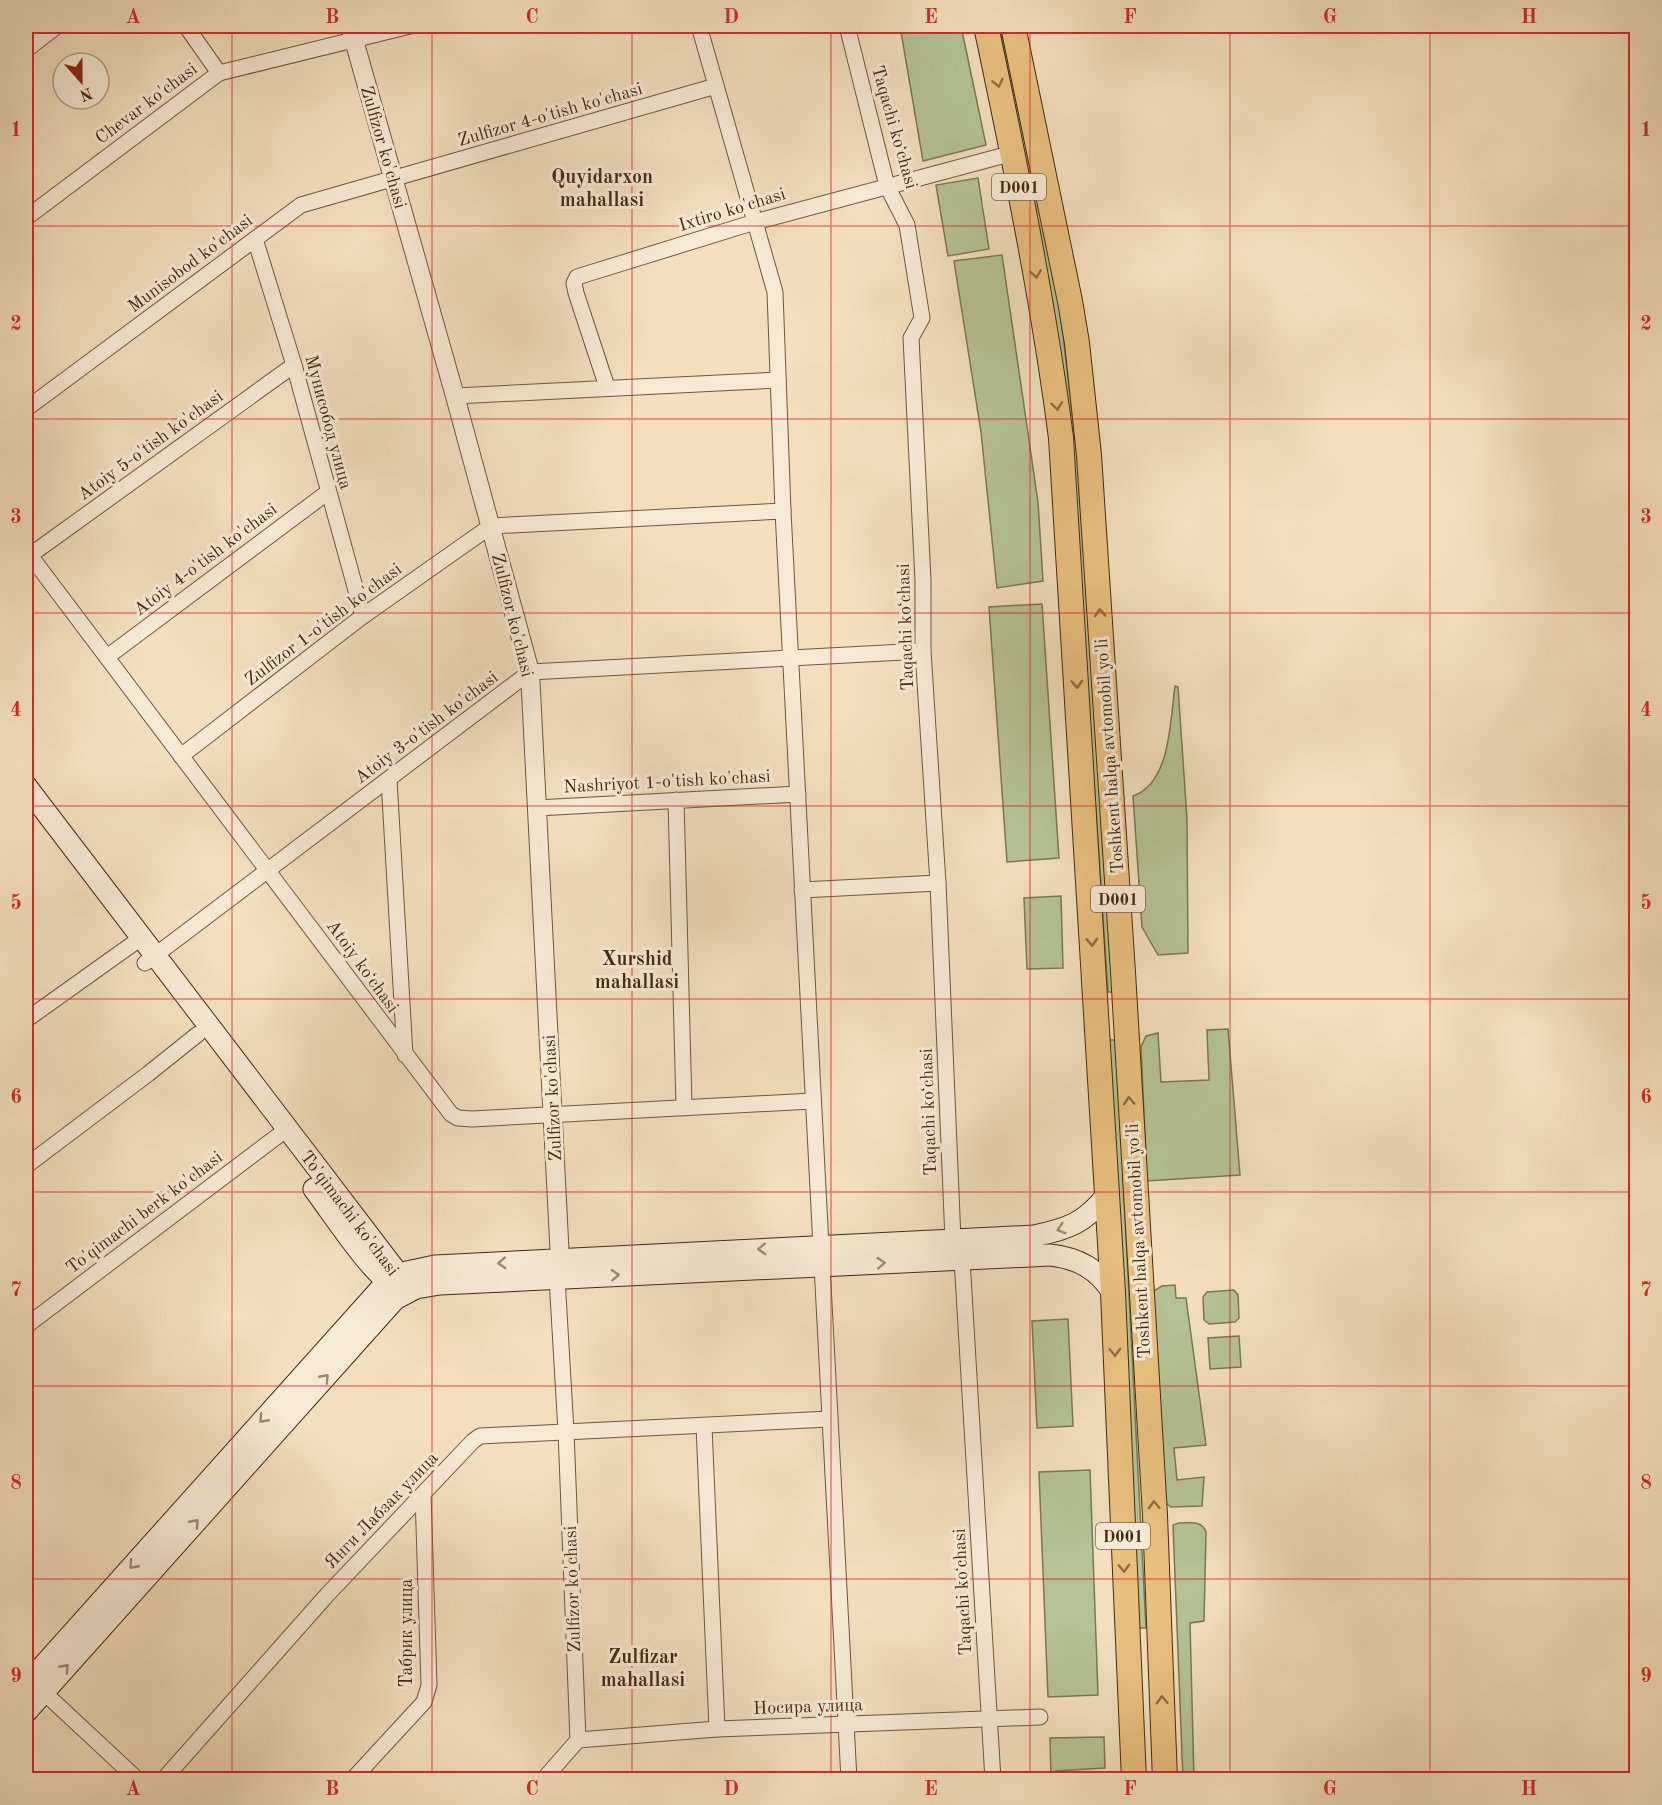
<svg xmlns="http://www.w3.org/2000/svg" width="1662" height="1805" viewBox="0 0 1662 1805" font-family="'Old Standard TT',serif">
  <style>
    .green { fill: #b5c396; stroke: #7c7754; stroke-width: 1.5 }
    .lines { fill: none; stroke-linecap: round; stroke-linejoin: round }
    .minor-casing { stroke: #6e583d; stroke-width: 17 }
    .tertiary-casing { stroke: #6e583d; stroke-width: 20 }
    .secondary-casing { stroke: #422b12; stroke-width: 23 }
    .trunk-casing { stroke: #422b12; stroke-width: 26 }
    .minor { stroke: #f7ead5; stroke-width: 15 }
    .tertiary { stroke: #f7ead5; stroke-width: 18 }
    .secondary { stroke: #f7ead5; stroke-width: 21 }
    .trunk { stroke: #eac07f; stroke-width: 24 }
    .oneway { stroke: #8e6e43 }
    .oneway2 { stroke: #9c8a74 }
    .grid { fill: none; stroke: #d62828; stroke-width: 1.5; stroke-opacity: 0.55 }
    .labels { text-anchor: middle; stroke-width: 6; stroke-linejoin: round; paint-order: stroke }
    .shield { fill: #f7ead5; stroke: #78644c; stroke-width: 1.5 }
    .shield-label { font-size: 16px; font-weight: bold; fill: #422b12 }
    .street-label { font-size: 18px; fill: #422b12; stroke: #f7ead5 }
    .neighbourhood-label { font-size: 20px; font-weight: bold; fill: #422b12; stroke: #f7ead5 }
    .neatline { fill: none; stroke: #d62828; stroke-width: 2 }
    .grid-label { font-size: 20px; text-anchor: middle; font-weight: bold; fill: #d62828 }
  </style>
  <rect width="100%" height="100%" fill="#f3dfbe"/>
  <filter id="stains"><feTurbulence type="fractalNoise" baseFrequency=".00333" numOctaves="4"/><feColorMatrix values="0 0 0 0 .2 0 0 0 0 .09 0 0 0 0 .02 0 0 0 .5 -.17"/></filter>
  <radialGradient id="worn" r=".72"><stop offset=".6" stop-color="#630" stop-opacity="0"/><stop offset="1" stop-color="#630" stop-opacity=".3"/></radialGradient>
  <g class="green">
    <path d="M900 26H961L986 145 923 161Z"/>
    <path d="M999 26H1007L1060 310 1077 455 1113 992H1108L1078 540 1021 138Z"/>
    <path d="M978 178 989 249 948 256 936 185Z"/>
    <path d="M1002 255 1038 502 1043 581 997 588 981 432 954 261Z"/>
    <path d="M1042 604 1059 858 1007 862 989 607Z"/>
    <path d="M1175 686 1178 687 1187 819 1188 953 1158 955 1142 927 1133 796C1171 783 1170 720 1175 686Z"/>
    <path d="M1061 896 1063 968 1027 969 1024 898Z"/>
    <path d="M1228 1029 1240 1175 1147 1181 1141 1047 1146 1036 1158 1033 1161 1082 1209 1080 1207 1030Z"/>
    <path d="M1109 1040H1116L1146 1628H1139Z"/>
    <path d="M1175 1285 1176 1298H1186L1206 1445 1174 1448 1177 1480 1204 1477 1202 1506 1171 1507 1161 1499 1152 1292 1162 1286Z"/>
    <path d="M1234 1290 1238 1295 1239 1318 1235 1322 1209 1324 1204 1320 1203 1297 1207 1292Z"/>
    <path d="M1068 1319 1073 1426 1037 1428 1032 1321Z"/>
    <path d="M1239 1336 1241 1367 1210 1369 1208 1338Z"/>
    <path d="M1090 1470 1098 1695 1048 1697 1039 1472Z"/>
    <path d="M1179 1523C1190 1523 1202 1520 1206 1532L1204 1621 1190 1623 1194 1779H1183L1173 1525Z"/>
    <path d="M1104 1737 1105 1768 1055 1771V1779H1051L1050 1738Z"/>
  </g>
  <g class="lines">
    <g class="minor-casing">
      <g id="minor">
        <path d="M186 26 219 73"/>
        <path d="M699 26 775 292 783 511 821 1247"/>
        <path d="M847 26 887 186 907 225 922 318 911 338 923 580V651L938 883 953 1240"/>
        <path d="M26 50 57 26"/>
        <path d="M26 218 219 73 410 26"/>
        <path d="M255 239 294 365 363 616"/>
        <path d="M607 387 576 293 574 283 577 277 755 222 1013 153"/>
        <path d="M455 396 778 380"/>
        <path d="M26 409 301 205 716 86"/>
        <path d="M26 550 451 1114 458 1118 472 1119 812 1101"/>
        <path d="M29 556 294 365"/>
        <path d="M107 657 328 492"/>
        <path d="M181 756 363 616 491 526 783 511"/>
        <path d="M389 780 405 1055"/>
        <path d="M676 800 684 1106"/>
        <path d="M537 808 798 794"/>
        <path d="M802 890 938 883"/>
        <path d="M145 963 530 672 923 651"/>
        <path d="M26 1020 141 938"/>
        <path d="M26 1166 148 1074 198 1034"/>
        <path d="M962 1259 993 1780"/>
        <path d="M822 1265 849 1780"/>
        <path d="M26 1326 287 1129"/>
        <path d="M704 1426 717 1729"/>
        <path d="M37 1686 138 1780"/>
        <path d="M578 1740 717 1729 1040 1717"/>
        <path d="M163 1780 327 1595 473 1441 480 1436 830 1419"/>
        <path d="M352 1780 424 1702 429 1685 423 1494"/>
        <path d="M543 1780 578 1740 566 1431 557 1278"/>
      </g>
    </g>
    <g class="tertiary-casing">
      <path id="tertiary" d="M350 26 455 396 530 672 560 1260"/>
    </g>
    <g class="secondary-casing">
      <g id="secondary">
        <path d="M26 786 399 1275 403 1286"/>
        <path d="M314 1189C333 1214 371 1273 395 1287"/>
        <path d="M26 1685 385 1284 402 1273 435 1266 1034 1236C1068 1229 1085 1223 1107 1195"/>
        <path d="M26 1712 395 1299 416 1288 440 1284 1050 1255C1078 1258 1098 1269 1113 1293"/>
      </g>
    </g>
    <g class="trunk-casing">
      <g id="trunk">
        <path d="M986 26C1015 163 1043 299 1061 438L1113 1293 1134 1780"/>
        <path d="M1013 26 1070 301 1077 343 1089 455 1123 972 1155 1515 1165 1780"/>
      </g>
    </g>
    <use href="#minor" class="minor"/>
    <use href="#tertiary" class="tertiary"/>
    <use href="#secondary" class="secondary"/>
    <use href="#trunk" class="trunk"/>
  </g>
  <defs><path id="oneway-chevron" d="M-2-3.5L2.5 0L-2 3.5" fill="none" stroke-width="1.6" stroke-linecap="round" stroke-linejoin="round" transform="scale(1.5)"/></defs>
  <g class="oneway">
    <use href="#oneway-chevron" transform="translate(998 83) rotate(78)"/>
    <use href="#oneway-chevron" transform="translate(1036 274) rotate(80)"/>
    <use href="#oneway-chevron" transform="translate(1057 406) rotate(83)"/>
    <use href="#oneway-chevron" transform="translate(1100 613) rotate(-94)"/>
    <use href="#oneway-chevron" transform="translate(1077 684) rotate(87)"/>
    <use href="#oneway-chevron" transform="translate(1092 942) rotate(87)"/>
    <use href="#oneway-chevron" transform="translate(1129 1101) rotate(-94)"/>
    <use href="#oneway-chevron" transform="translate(1115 1352) rotate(88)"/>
    <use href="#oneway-chevron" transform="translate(1154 1505) rotate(-93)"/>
    <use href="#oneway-chevron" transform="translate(1124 1568) rotate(88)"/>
    <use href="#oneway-chevron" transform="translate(1162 1700) rotate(-92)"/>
  </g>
  <g class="oneway2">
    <use href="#oneway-chevron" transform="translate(1061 1229) rotate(163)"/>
    <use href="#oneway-chevron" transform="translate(762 1249) rotate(177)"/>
    <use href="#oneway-chevron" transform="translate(502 1263) rotate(177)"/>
    <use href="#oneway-chevron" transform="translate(881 1263) rotate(-3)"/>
    <use href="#oneway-chevron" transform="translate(615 1275) rotate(-3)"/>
    <use href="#oneway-chevron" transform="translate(325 1378) rotate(-48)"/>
    <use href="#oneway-chevron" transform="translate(263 1419) rotate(132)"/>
    <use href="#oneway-chevron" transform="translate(195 1523) rotate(-48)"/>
    <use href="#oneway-chevron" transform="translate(133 1565) rotate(132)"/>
    <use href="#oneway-chevron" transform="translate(65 1668) rotate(-48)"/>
  </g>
  <path class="grid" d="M232 26V1780M432 26V1780M632 26V1780M831 26V1780M1030 26V1780M1230 26V1780M1430 26V1780M26 226H1636M26 419H1636M26 613H1636M26 806H1636M26 999H1636M26 1192H1636M26 1386H1636M26 1579H1636"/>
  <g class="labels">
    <g class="shield">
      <rect x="992" y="174" width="54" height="26" rx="4.5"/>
      <rect x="1091" y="886" width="54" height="26" rx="4.5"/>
      <rect x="1096" y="1523" width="54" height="26" rx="4.5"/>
    </g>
    <g class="shield-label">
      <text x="1019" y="193">D001</text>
      <text x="1118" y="905">D001</text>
      <text x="1123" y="1542">D001</text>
    </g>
    <g class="street-label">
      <text transform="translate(146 103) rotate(-37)" y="6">Chevar ko'chasi</text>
      <text transform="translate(550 114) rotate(-16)" y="6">Zulfizor 4-o'tish ko'chasi</text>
      <text transform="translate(895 127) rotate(74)" y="6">Taqachi koʻchasi</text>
      <text transform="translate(384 147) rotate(74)" y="6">Zulfizor ko'chasi</text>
      <text transform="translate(732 209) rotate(-17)" y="6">Ixtiro ko'chasi</text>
      <text transform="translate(190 263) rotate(-37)" y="6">Munisobod ko'chasi</text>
      <text transform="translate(329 422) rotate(75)" y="6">Мунисобод улица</text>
      <text transform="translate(150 445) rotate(-36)" y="6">Atoiy 5-o'tish ko'chasi</text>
      <text transform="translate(205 559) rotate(-37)" y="6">Atoiy 4-o'tish ko'chasi</text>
      <text transform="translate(513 615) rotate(76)" y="6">Zulfizor ko'chasi</text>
      <text transform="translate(323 624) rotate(-37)" y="6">Zulfizor 1-o'tish ko'chasi</text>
      <text transform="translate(905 627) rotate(-92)" y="6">Taqachi koʻchasi</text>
      <text transform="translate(426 727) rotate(-37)" y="6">Atoiy 3-o'tish ko'chasi</text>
      <text transform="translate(1109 756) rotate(-94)" y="6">Toshkent halqa avtomobil yo'li</text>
      <text transform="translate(667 781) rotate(-3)" y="6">Nashriyot 1-o'tish ko'chasi</text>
      <text transform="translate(363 966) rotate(54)" y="6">Atoiy koʻchasi</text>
      <text transform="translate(552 1098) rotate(-93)" y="6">Zulfizor ko'chasi</text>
      <text transform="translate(928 1112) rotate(-92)" y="6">Taqachi koʻchasi</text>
      <text transform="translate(144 1212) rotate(-37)" y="6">To'qimachi berk ko'chasi</text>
      <text transform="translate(350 1213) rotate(53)" y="6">To'qimachi ko'chasi</text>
      <text transform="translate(1138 1241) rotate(-93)" y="6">Toshkent halqa avtomobil yo'li</text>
      <text transform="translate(381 1510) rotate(-46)" y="6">Янги Лабзак улица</text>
      <text transform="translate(572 1589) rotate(-92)" y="6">Zulfizor ko'chasi</text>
      <text transform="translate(962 1592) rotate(-93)" y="6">Taqachi koʻchasi</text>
      <text transform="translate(406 1633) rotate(-90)" y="6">Табрик улица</text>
      <text transform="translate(808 1706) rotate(-2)" y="6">Носира улица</text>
    </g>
    <g class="neighbourhood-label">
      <text x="602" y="183">Quyidarxon<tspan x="602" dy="23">mahallasi</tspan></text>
      <text x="637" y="965">Xurshid<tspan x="637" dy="23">mahallasi</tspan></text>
      <text x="643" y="1663">Zulfizar<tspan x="643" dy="23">mahallasi</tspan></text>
    </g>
  </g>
  <rect width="1662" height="1805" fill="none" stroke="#f3dfbe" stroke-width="66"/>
  <g transform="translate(81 81) rotate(159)"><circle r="28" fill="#f7ead5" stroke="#af9e87" stroke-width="1.5"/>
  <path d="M0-4.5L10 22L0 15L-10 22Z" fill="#8f2418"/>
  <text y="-9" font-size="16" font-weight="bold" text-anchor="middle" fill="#422b12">N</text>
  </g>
  <rect x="33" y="33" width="1596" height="1739" class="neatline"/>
  <g class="grid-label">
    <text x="133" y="23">A</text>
    <text x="332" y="23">B</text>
    <text x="532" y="23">C</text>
    <text x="731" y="23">D</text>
    <text x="931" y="23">E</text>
    <text x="1130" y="23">F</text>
    <text x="1330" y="23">G</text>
    <text x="1529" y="23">H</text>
    <text x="16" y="136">1</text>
    <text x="1646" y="136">1</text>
    <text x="16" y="330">2</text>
    <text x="1646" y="330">2</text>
    <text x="16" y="523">3</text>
    <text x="1646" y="523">3</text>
    <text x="16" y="716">4</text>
    <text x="1646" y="716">4</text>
    <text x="16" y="909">5</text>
    <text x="1646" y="909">5</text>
    <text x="16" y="1103">6</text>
    <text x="1646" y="1103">6</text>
    <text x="16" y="1296">7</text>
    <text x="1646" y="1296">7</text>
    <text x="16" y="1489">8</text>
    <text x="1646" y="1489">8</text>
    <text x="16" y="1682">9</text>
    <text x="1646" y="1682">9</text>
    <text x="133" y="1795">A</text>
    <text x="332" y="1795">B</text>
    <text x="532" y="1795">C</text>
    <text x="731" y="1795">D</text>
    <text x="931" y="1795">E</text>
    <text x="1130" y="1795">F</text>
    <text x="1330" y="1795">G</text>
    <text x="1529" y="1795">H</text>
  </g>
  <rect width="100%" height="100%" filter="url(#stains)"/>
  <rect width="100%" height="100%" fill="url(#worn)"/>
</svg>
